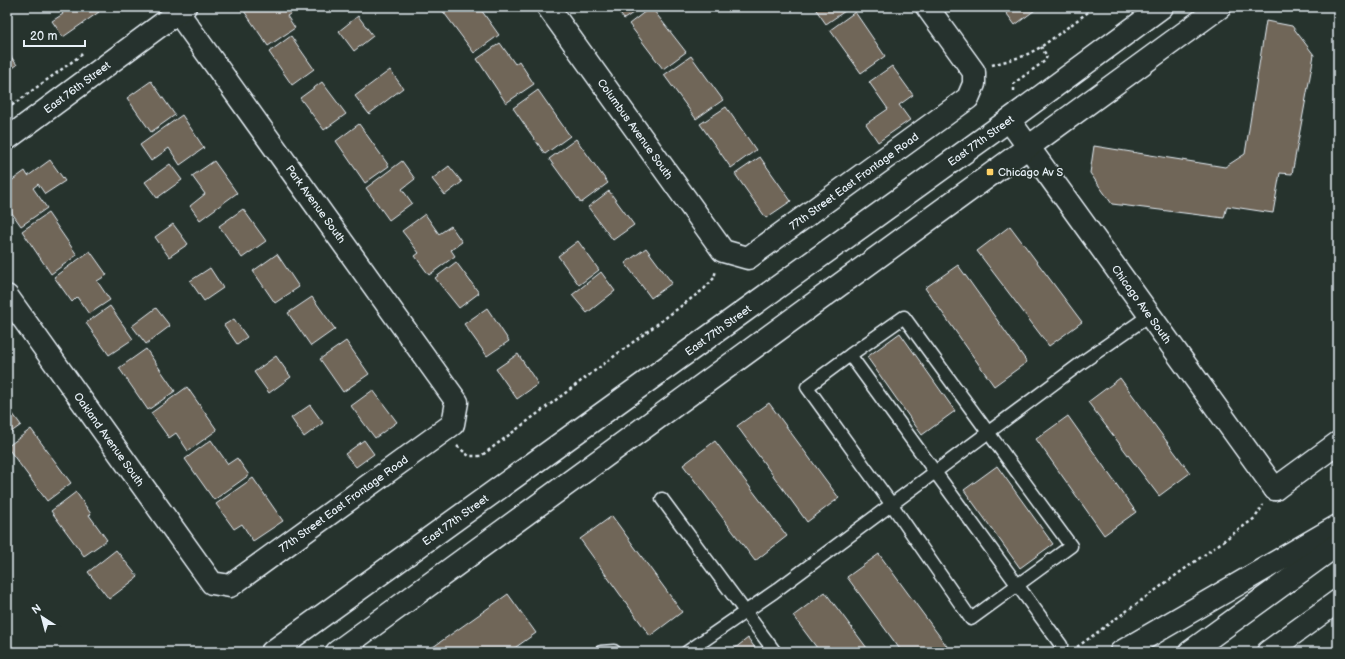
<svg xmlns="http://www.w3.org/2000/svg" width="1345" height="659" viewBox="0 0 1345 659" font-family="'Balsamiq Sans',sans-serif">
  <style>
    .building { fill: #706659; stroke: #e8f1f8 }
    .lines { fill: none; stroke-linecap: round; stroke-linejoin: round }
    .service-casing { stroke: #e8f1f8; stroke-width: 15 }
    .minor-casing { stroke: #e8f1f8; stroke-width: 25 }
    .tertiary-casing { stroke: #e8f1f8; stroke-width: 25 }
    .motorway-casing { stroke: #e8f1f8; stroke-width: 25 }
    .path { stroke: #e8f1f8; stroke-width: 2.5; stroke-dasharray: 3 3; stroke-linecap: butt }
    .service { stroke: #26332d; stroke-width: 12 }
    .minor { stroke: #26332d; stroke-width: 22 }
    .tertiary { stroke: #26332d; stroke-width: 22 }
    .motorway { stroke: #26332d; stroke-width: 22 }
    .poi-dot { fill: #ffd166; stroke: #26332d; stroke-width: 1.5 }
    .labels { text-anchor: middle; stroke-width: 3.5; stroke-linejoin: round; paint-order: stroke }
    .street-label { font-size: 11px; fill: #e8f1f8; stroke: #26332d }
    .poi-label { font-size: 11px; fill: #e8f1f8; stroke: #26332d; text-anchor: start }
  </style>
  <rect width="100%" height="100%" fill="#26332d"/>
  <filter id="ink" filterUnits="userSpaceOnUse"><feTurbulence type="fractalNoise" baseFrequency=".025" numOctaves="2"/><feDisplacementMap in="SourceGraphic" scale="8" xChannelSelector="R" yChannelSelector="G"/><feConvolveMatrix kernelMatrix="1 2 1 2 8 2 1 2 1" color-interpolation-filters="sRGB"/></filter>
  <g filter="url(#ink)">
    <g class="building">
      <path d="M58 7H96L99 12 63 37 52 21 63 14Z"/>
      <path d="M250 7H301L287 16 295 28 268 46 244 11Z"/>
      <path d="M446 7H479L499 35 474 53 442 10Z"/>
      <path d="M615 7H642L624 19Z"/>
      <path d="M651 7 686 52 663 69 629 24Z"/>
      <path d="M814 7H847L848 9 826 24Z"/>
      <path d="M1002 7H1039L1015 25Z"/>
      <path d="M855 12 885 56 861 73 830 30Z"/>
      <path d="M358 16 373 36 354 51 339 31Z"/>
      <path d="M1266 21 1292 26 1314 55 1292 174 1280 173 1273 213 1227 206 1224 218 1112 204 1090 173 1094 146 1225 167 1245 154Z"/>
      <path d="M291 36 314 69 292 85 269 52Z"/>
      <path d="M500 43 515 64 519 61 534 84 506 103 477 59Z"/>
      <path d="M7 51 17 65 7 72Z"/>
      <path d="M691 56 723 100 696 119 664 75Z"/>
      <path d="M892 66 913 95 899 105 910 120 878 142 866 124 888 109 869 82Z"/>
      <path d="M390 70 403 88 369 114 355 96Z"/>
      <path d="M151 81 175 115 151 132 127 98Z"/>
      <path d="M322 82 346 114 324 130 300 98Z"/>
      <path d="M538 90 570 136 545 154 513 108Z"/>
      <path d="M726 107 756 150 731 168 700 124Z"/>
      <path d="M182 115 204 148 180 165 169 148 151 161 140 145Z"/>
      <path d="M359 124 389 166 365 183 336 141Z"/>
      <path d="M576 139 608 183 581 203 549 159Z"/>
      <path d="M760 157 791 201 766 218 735 174Z"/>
      <path d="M50 160 65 181 45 194 38 184 33 188 47 208 21 226 7 206V184L25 171 28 176Z"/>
      <path d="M214 161 237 193 200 220 190 206 205 194 192 176Z"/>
      <path d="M402 161 415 179 402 189 412 203 389 220 366 188Z"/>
      <path d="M170 164 182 180 157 198 145 182Z"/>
      <path d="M449 166 462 182 445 195 432 179Z"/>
      <path d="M609 191 634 225 613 240 588 207Z"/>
      <path d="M243 209 266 241 242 258 219 226Z"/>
      <path d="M48 213 77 255 51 274 22 231Z"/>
      <path d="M425 214 439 234 451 226 462 242 451 250 455 256 429 275 415 256 419 253 402 231Z"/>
      <path d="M173 224 188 244 169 257 155 237Z"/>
      <path d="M1010 226 1082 322 1049 346 977 251Z"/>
      <path d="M578 241 599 270 579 285 558 256Z"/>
      <path d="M646 248 672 283 651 298 625 263Z"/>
      <path d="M90 251 107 275 97 281 110 300 89 314 77 297 72 302 54 277Z"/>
      <path d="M277 254 299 287 275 303 253 271Z"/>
      <path d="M456 262 479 293 459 308 435 278Z"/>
      <path d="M958 265 1027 362 994 386 925 288Z"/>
      <path d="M210 268 223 288 204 301 190 281Z"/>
      <path d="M601 272 615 291 587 313 572 295Z"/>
      <path d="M312 297 335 329 311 346 288 313Z"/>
      <path d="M110 306 133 339 109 355 86 323Z"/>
      <path d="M156 308 170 326 146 344 132 326Z"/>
      <path d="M487 308 509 341 487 356 464 324Z"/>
      <path d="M234 319 247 337 237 344 224 325Z"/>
      <path d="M900 333 955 411 922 435 867 357Z"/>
      <path d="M346 341 369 374 343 392 320 359Z"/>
      <path d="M146 349 175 391 148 410 119 368Z"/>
      <path d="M518 354 538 384 517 399 496 369Z"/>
      <path d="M276 356 291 377 269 393 254 372Z"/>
      <path d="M1120 378 1190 473 1159 496 1088 402Z"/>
      <path d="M187 387 217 430 188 451 176 433 169 438 151 413Z"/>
      <path d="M373 390 397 422 375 438 351 406Z"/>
      <path d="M769 403 839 498 807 522 737 426Z"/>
      <path d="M310 405 323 423 304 437 291 418Z"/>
      <path d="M7 406 21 425 7 435Z"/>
      <path d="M1068 416 1136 512 1104 535 1036 439Z"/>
      <path d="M31 429 71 483 47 501 7 447Z"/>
      <path d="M211 440 228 464 237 458 249 475 214 500 185 459Z"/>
      <path d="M364 440 374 454 356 467 345 454Z"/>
      <path d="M715 441 787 536 755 561 683 465Z"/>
      <path d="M997 466 1053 544 1020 568 964 490Z"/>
      <path d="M253 478 283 521 253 541 242 524 234 529 216 504Z"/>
      <path d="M76 492 91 514 89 515 107 540 84 556 51 511Z"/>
      <path d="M612 516 682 612 650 636 580 539Z"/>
      <path d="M116 550 138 577 109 599 88 572Z"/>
      <path d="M879 554 949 649 945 652H902L847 577Z"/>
      <path d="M825 592 870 652H820L793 616Z"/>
      <path d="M508 594 536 633 509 652H426Z"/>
      <path d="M748 638 758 652H730Z"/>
    </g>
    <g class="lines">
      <g class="service-casing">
        <g id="service">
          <path d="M850 355 904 317 1071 546 971 619 892 505 807 387 850 355C920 452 991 548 1061 645"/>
          <path d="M662 499 775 652"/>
          <path d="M353 641 361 652"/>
          <path d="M601 652 614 651 615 652"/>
          <path d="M687 652 774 592 1084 361 1150 315"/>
        </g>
      </g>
      <g class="minor-casing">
        <g id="minor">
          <path id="s1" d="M548 7 723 251 748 258 968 98 974 84V72L927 7"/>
          <path id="s2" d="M1009 120 1275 489"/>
          <path id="s3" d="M7 296 212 583 230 586 453 424 457 402 174 7"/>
        </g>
      </g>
      <g class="tertiary-casing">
        <g id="tertiary">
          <path id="s4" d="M7 139 185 7"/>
          <path d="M1275 489 1338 443"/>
          <path id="s5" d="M272 652 1009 120 1162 7"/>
          <path d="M337 652 1220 7"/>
        </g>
      </g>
      <g class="motorway-casing">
        <g id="motorway">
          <path d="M1121 652 1338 526"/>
          <path d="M1190 652 1338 544"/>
          <path d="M1268 652 1338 601"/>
        </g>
      </g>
      <g class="path">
        <path d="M992 65 1024 56 1041 47 1095 7"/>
        <path d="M1014 91V83L1045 61 1047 56 1041 47"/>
        <path d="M7 109 84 53"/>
        <path d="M457 446 469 456H481L704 289 714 278 716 270"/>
        <path d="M1077 647 1255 518 1263 505"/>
        <path d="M1334 652 1338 649"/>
      </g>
      <use href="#service" class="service"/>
      <use href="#minor" class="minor"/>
      <use href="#tertiary" class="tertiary"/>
      <use href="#motorway" class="motorway"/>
    </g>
  </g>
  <rect class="poi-dot" x="986" y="168" width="8" height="8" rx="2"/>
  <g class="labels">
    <g class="street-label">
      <text dy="4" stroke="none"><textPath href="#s4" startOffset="87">East 76th Street</textPath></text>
      <text dy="4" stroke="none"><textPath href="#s1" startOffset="150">Columbus Avenue South</textPath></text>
      <text dy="4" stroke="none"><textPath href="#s5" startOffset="874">East 77th Street</textPath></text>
      <text dy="4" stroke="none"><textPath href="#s1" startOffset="457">77th Street East Frontage Road</textPath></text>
      <text transform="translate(316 204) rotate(54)" y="4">Park Avenue South</text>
      <text dy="4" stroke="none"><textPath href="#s2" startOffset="227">Chicago Ave South</textPath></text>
      <text dy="4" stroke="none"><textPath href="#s5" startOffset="550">East 77th Street</textPath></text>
      <text dy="4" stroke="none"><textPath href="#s3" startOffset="176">Oakland Avenue South</textPath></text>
      <text dy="4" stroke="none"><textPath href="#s3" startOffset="511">77th Street East Frontage Road</textPath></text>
      <text dy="4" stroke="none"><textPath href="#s5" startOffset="226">East 77th Street</textPath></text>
    </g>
    <g class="poi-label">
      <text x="998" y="176">Chicago Av S</text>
    </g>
  </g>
  <rect width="1345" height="659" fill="none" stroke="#26332d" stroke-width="24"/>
  <rect x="12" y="12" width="1321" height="635" fill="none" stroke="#e8f1f8" stroke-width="1.5" filter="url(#ink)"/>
  <g transform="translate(42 617) rotate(324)" stroke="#26332d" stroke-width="3" paint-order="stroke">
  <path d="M0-3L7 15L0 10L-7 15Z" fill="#e8f1f8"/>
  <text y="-6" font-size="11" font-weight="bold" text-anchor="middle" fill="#e8f1f8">N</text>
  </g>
  <path d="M24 40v6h61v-6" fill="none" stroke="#e8f1f8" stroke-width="2"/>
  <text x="30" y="40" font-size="12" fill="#e8f1f8" stroke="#26332d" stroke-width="3" paint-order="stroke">20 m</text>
</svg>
